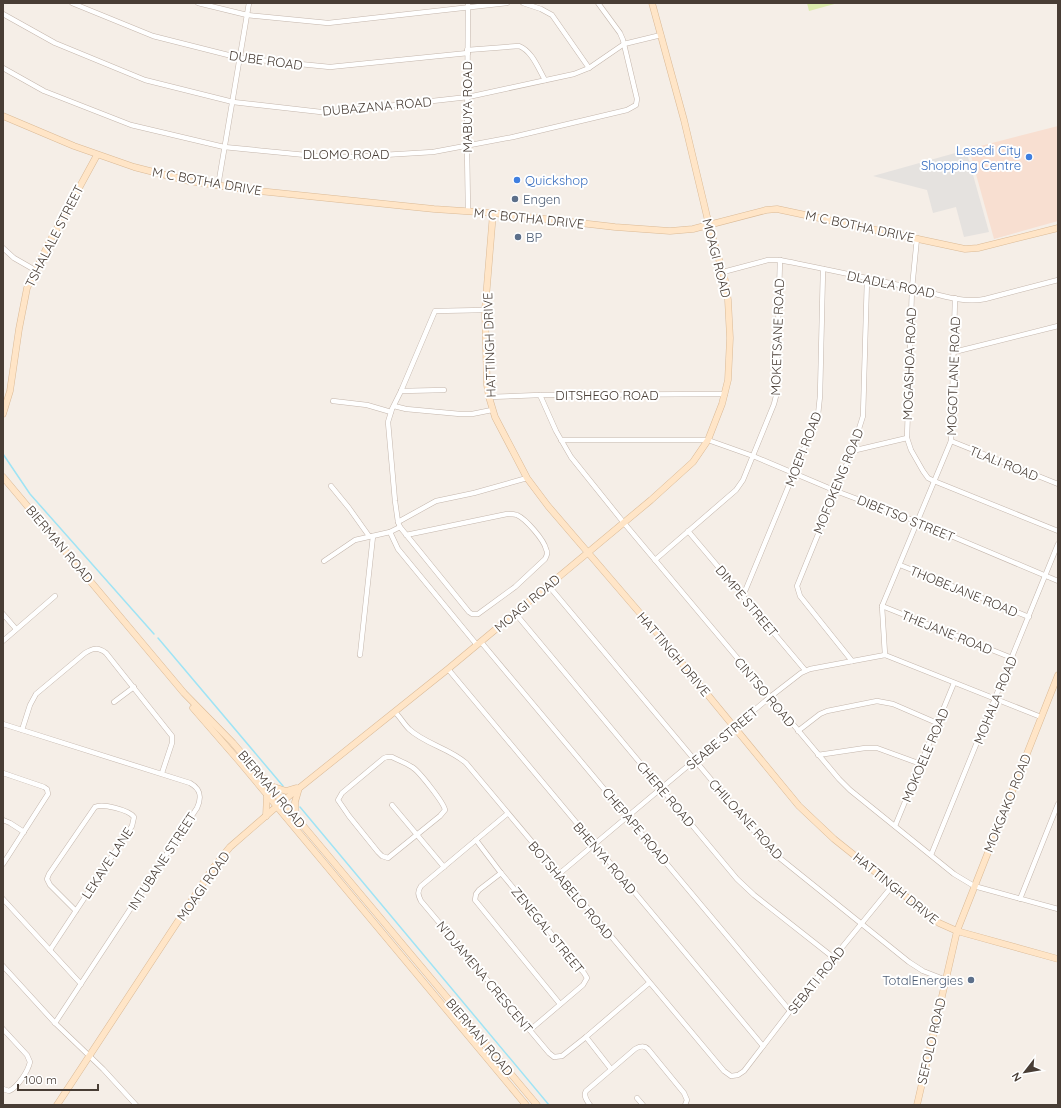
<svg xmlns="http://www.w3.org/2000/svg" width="1061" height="1108" viewBox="0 0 1061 1108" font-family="Quicksand,sans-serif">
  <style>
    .commercial { fill: #f8dfd1 }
    .green { fill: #ddecad }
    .parking { fill: #e5e2df }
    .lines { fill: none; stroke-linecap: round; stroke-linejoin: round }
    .stream { stroke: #9fe4f5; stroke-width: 1.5 }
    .street-casing { stroke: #c4b6ac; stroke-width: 5.5 }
    .secondary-casing { stroke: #dbba96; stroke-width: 7 }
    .street { stroke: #fff; stroke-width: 4.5 }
    .secondary { stroke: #ffe5c7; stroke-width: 6 }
    .shop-dot { fill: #3f7fe0; stroke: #fff; stroke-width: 1.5 }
    .service-dot { fill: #5c6f8a; stroke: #fff; stroke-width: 1.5 }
    .labels { text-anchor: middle; stroke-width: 4; stroke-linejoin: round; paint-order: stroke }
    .street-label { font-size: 13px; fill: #483d35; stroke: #fff }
    .shop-label { font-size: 13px; fill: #366cbe; stroke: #fff; text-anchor: end }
    .service-label { font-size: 13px; fill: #4e5e75; stroke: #fff; text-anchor: start }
  </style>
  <rect width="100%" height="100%" fill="#f5eee7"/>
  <path class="commercial" d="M1058 126V221L994 239 969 149Z"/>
  <path class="green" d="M807 3H838L809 11Z"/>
  <path class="parking" d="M966 150 989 232 964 237 956 207 933 213 927 190 873 176Z"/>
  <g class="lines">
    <g class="stream">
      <path d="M3 454 30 494 154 634"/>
      <path d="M158 638 283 786"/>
      <path d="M300 807 549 1105"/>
    </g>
    <g class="street-casing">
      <g id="street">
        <path d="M72 3 153 36 240 58 330 67 468 53"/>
        <path d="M198 3 247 15 328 23 507 3"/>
        <path d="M468 3 467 147 468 211"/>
        <path d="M523 3 541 9 552 15 589 68"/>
        <path d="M3 14 55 43 145 80 233 102 321 112H334L468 97 574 74 589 68 624 44 661 35"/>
        <path d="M467 50 519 46C532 51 538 68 545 80"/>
        <path d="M3 68 44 91 131 125 224 147 316 156 350 157 433 152 513 137 627 110 636 105 637 99 623 40 620 33 598 3"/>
        <path d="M218 186 249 3"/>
        <path d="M917 238 912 288 907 438 911 450 923 471 928 478 934 481 1058 531"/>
        <path d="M3 248 14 258 35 270"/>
        <path d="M723 272 768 260H780C824 269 869 278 912 288 935 293 961 304 985 299L1058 280"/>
        <path d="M954 352 1058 326"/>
        <path d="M401 391 444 390"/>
        <path d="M540 395 556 431 571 457 624 523 839 779 850 790 954 874 974 886 1058 909"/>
        <path d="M489 397 540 395 725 394"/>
        <path d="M333 401 367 405 391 412"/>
        <path d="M394 406 406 409 460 414H472L492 410"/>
        <path d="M561 440H708L753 456 836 491 918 522 1058 581"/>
        <path d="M951 441 1058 484"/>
        <path d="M852 451 907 438"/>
        <path d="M331 486 349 508 369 536"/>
        <path d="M398 522 395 501 388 422 392 409 401 391 435 311 485 310"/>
        <path d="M688 531 805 670"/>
        <path d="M390 532 398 549 477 645"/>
        <path d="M406 535 507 514C510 514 514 514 517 515 526 519 544 540 546 549 548 553 547 555 545 559L515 587 478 614H472L469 612 400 527 398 522 436 501 474 493 527 478"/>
        <path d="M655 560 736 490 743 480 774 404 776 396 780 260"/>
        <path d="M324 561 355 540 390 532 400 527"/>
        <path d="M900 565 1029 617"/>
        <path d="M548 585 771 851 909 962 923 971 946 980"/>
        <path d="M743 596 818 415 820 396 823 269"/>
        <path d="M882 606 1012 658"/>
        <path d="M515 613 737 879 754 895 834 958"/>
        <path d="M3 614 16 629"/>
        <path d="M3 641 55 596"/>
        <path d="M481 642 790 1011"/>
        <path d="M360 655 373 536"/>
        <path d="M885 655 882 606 951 441 955 298"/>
        <path d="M852 661 800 596 797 586 852 451 863 416 867 279"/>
        <path d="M448 669 763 1046"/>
        <path d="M114 702 134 687"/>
        <path d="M395 712C400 717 404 724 409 729 425 744 449 748 466 763L724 1071 731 1076 738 1075 744 1071 790 1011 893 885"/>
        <path d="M3 724 190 783C201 789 202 797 197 808L55 1023"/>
        <path d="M22 730 30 705 36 694 85 653C93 648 98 647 106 653L172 736V743L162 773"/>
        <path d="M798 731 820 714 827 711 877 701 893 704 937 723"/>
        <path d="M818 755 865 748H877L921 764"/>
        <path d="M387 757H392C398 760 406 763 412 767 419 771 444 803 445 810L440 816 388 858 382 856 378 852 349 816 338 800 342 793 384 758Z"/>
        <path d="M3 773 44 787 47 789 48 794 3 864"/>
        <path d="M392 805 444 867"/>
        <path d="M507 814 421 886C417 892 418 895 421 901L549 1053 554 1057 562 1056 586 1037 649 983"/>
        <path d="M3 820 10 823 24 832"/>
        <path d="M895 826 954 683"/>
        <path d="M476 840 501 873 584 973 587 978 583 985 530 1030"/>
        <path d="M931 855 1058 544"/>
        <path d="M501 873 479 890 476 894 475 900 560 1004"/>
        <path d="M559 874 770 697 801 673 810 669 885 655 1041 717"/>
        <path d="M3 899 81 984"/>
        <path d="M1020 899 1058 804"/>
        <path d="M50 950 132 826 134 817C129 810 102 803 95 807L49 874 47 879 50 885 76 911"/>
        <path d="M3 966 55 1023 103 1069 136 1105"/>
        <path d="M3 1029 27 1055 30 1062C28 1071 18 1087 9 1091L3 1089"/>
        <path d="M586 1037 611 1069"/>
        <path d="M637 1098 643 1105"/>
        <path d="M590 1105C587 1101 583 1096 586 1091L635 1049C640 1046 644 1045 648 1049L684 1093 687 1100 685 1105"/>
      </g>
    </g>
    <g class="secondary-casing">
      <g id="secondary">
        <path d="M3 116 74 146 134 167 189 181 249 190 434 209 493 213 615 227 670 231 693 229 766 210 777 209 965 249 978 248 1058 228"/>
        <path d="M493 213 485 310 487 385 489 397 495 417 527 478 548 506 657 633 799 806 834 839 939 923 957 931 1058 959"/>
        <path d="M3 414 10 391 19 329 27 288 49 243 97 155"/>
        <path d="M3 477 184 693 233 743 295 816 537 1105"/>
        <path d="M193 708 239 761 526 1105"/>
        <path d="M271 786 286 791 296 788"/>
        <path d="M266 816 267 795"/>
        <path d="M295 816V802L299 788"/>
        <path d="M57 1105 213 868 230 847 283 801 448 669 651 500 693 462 708 440 722 404 728 380 730 338 728 300 725 280 709 225 684 120 652 3"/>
        <path d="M917 1105 957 931 1058 675"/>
      </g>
    </g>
    <use href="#street" class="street"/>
    <use href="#secondary" class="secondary"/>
  </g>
  <g class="shop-dot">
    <circle cx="1029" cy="157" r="4"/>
    <circle cx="517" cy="180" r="4"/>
  </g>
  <g class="service-dot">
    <circle cx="515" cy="199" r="4"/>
    <circle cx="518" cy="237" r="4"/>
    <circle cx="971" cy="980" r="4"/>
  </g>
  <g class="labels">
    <g class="street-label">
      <text transform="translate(266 60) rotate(8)" y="5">DUBE ROAD</text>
      <text transform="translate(377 106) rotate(-5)" y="5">DUBAZANA ROAD</text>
      <text transform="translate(467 107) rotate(-90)" y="5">MABUYA ROAD</text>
      <text x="346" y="159">DLOMO ROAD</text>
      <text transform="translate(207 181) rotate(10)" y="5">M C BOTHA DRIVE</text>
      <text transform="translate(529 218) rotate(6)" y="5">M C BOTHA DRIVE</text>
      <text transform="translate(860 226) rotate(12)" y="5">M C BOTHA DRIVE</text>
      <text transform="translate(54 236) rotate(-63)" y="5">TSHALALE STREET</text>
      <text transform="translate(717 258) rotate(76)" y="5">MOAGI ROAD</text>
      <text transform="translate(891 284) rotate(12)" y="5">DLADLA ROAD</text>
      <text transform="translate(777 337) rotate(-88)" y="5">MOKETSANE ROAD</text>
      <text transform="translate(489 345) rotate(-92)" y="5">HATTINGH DRIVE</text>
      <text transform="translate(909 364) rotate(-88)" y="5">MOGASHOA ROAD</text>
      <text transform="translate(953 376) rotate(-88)" y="5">MOGOTLANE ROAD</text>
      <text x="607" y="400">DITSHEGO ROAD</text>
      <text transform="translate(803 449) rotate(-69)" y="5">MOEPI ROAD</text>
      <text transform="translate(1004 463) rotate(22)" y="5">TLALI ROAD</text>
      <text transform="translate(838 481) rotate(-68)" y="5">MOFOKENG ROAD</text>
      <text transform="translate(906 518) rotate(22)" y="5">DIBETSO STREET</text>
      <text transform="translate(60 544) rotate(50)" y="5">BIERMAN ROAD</text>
      <text transform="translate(964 591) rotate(22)" y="5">THOBEJANE ROAD</text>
      <text transform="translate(747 601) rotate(50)" y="5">DIMPE STREET</text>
      <text transform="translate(527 603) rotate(-40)" y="5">MOAGI ROAD</text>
      <text transform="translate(947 632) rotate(22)" y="5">THEJANE ROAD</text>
      <text transform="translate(674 654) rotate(50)" y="5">HATTINGH DRIVE</text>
      <text transform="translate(765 692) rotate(50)" y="5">CINTSO ROAD</text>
      <text transform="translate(995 700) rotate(-68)" y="5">MOHALA ROAD</text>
      <text transform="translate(722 738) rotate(-40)" y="5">SEABE STREET</text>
      <text transform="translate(925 755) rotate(-67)" y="5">MOKOELE ROAD</text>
      <text transform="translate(272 789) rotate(50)" y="5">BIERMAN ROAD</text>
      <text transform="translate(666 794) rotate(50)" y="5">CHERE ROAD</text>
      <text transform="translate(1007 803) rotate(-68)" y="5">MOKGAKO ROAD</text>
      <text transform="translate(746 819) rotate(48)" y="5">CHILOANE ROAD</text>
      <text transform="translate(636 826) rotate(50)" y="5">CHEPAPE ROAD</text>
      <text transform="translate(605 858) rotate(50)" y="5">BHENYA ROAD</text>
      <text transform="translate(162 861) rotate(-57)" y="5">INTUBANE STREET</text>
      <text transform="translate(107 863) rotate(-57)" y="5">LEKAVE LANE</text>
      <text transform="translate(203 886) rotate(-55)" y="5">MOAGI ROAD</text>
      <text transform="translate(896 888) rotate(39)" y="5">HATTINGH DRIVE</text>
      <text transform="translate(571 890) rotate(50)" y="5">BOTSHABELO ROAD</text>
      <text transform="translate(548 930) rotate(51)" y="5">ZENEGAL STREET</text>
      <text transform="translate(485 977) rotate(50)" y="5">N'DJAMENA CRESCENT</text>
      <text transform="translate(816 980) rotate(-51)" y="5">SEBATI ROAD</text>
      <text transform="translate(480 1037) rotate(50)" y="5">BIERMAN ROAD</text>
      <text transform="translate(931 1041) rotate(-77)" y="5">SEFOLO ROAD</text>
    </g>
    <g class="shop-label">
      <text x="1021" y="155">Lesedi City<tspan x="1021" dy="15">Shopping Centre</tspan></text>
      <text x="525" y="185" text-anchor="start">Quickshop</text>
    </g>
    <g class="service-label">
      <text x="523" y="204">Engen</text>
      <text x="526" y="242">BP</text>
      <text x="963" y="985" text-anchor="end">TotalEnergies</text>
    </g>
  </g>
  <rect width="1061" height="1108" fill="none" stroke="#483d35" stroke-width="8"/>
  <g transform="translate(1025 1072) rotate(239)" stroke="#ffffff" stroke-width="3" paint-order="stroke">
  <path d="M0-3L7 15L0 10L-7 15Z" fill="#483d35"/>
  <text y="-6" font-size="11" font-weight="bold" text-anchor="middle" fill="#483d35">N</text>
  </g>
  <path d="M18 1084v6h80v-6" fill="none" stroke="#483d35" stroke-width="2"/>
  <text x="24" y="1084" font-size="12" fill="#483d35" stroke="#ffffff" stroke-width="3" paint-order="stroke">100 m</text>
</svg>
